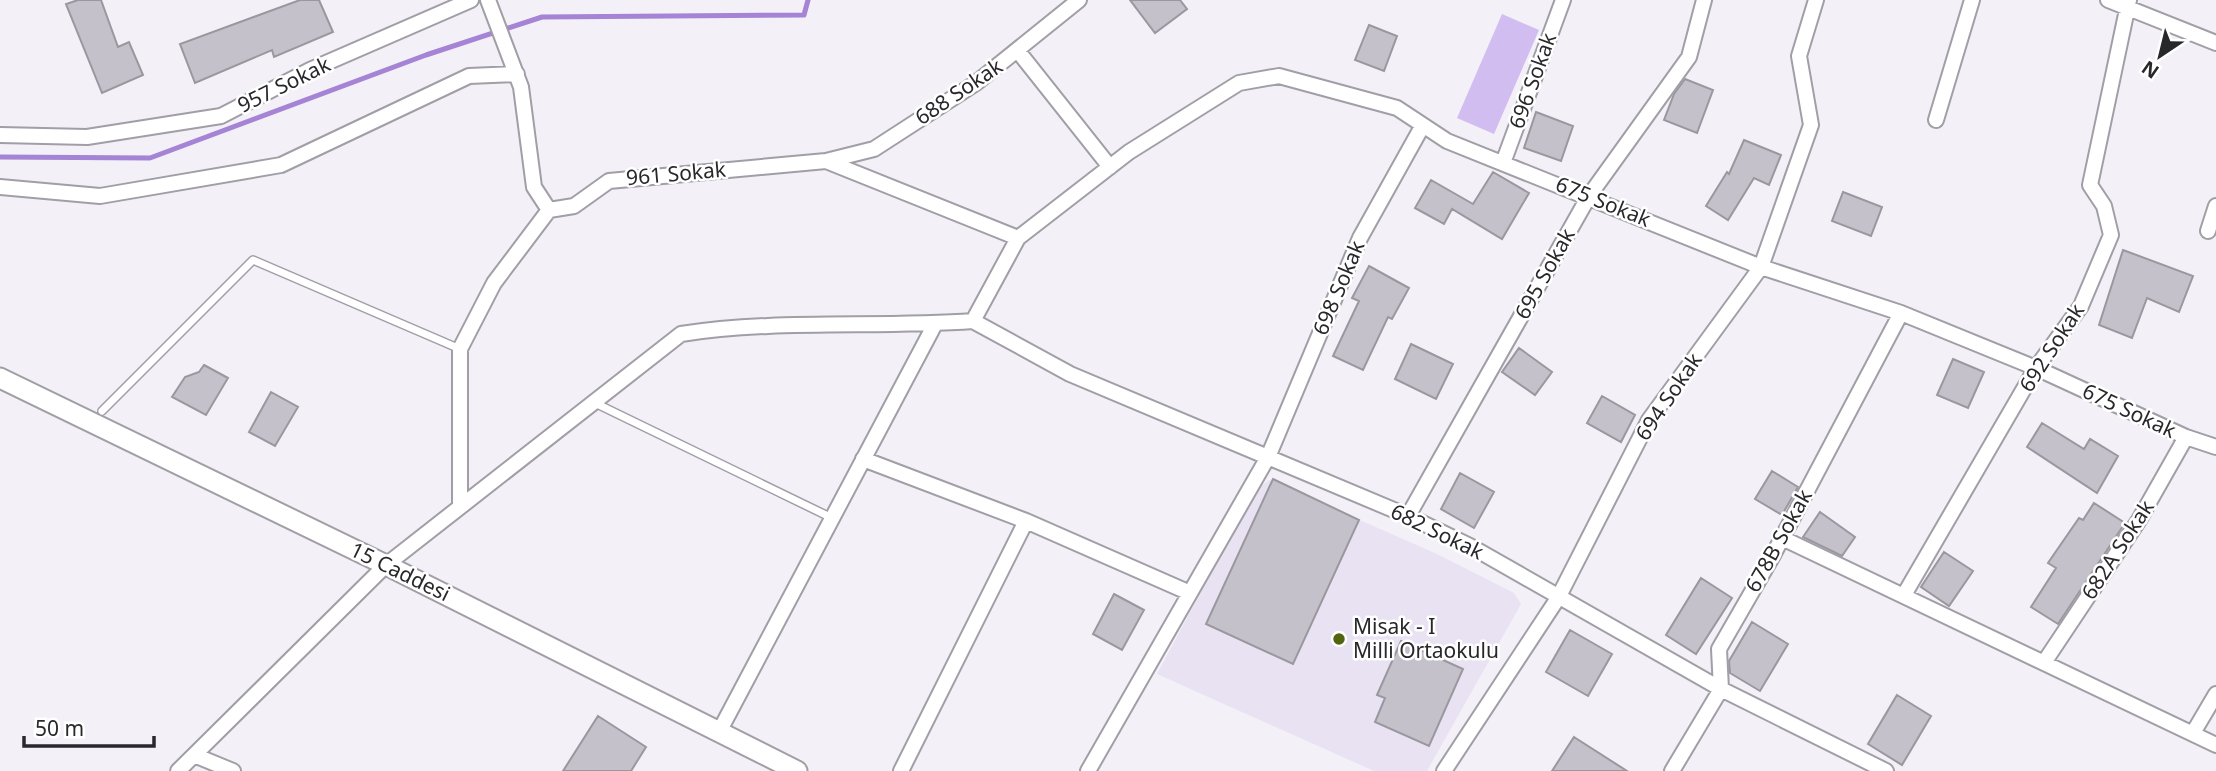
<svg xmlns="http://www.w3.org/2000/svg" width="2216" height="771" viewBox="0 0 2216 771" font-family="'Noto Sans',sans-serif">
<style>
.built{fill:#e8e2f2}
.green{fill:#d2bdf1}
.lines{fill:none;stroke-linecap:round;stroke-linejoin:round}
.stream{stroke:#a583d5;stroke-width:5}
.building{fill:#c4c1ca;stroke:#9a979f;stroke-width:2}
.lane-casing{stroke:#a19ea6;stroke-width:10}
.street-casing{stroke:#a19ea6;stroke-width:18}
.secondary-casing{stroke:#a19ea6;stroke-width:23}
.lane{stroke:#fff;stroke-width:7}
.street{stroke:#fff;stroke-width:14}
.secondary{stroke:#fff;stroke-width:19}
.poi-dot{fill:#516511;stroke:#fff;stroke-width:2.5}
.labels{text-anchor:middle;stroke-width:5;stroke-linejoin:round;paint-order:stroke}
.street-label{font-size:21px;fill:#28272a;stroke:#fff}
.poi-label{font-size:21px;fill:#28272a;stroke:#fff;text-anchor:start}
</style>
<rect width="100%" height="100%" fill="#f3f0f8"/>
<!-- built -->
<path class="built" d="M1269,480l168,74 77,39 7,11 -94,167h-53l-217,-97 98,-183z"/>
<!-- green -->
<path class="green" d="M1502,14l37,16 -45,104 -37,-16z"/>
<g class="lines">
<!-- stream -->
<path class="stream" d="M0,157l150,1 276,-103 116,-38 262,-2 4,-15"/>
</g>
<!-- building -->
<path class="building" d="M78,0h23l17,47 11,-5 14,33 -41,18 -36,-89z
M300,0h19l14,32 -59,25 -2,-7 -77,33 -15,-39z
M1130,0h50l7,9 -32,24z
M1369,25l28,11 -13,35 -29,-11z
M1685,79l28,11 -16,43 -33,-13 10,-26z
M1536,112l37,14 -12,35 -37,-13z
M1744,140l37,15 -12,30 -15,-7 -26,42 -22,-14 21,-34 2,2z
M1493,172l36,21 -27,46 -50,-30 -8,15 -29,-16 16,-28 42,24z
M1843,192l39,15 -11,29 -39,-15z
M2123,250l70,26 -14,36 -32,-14 -15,40 -33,-13z
M1369,266l40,22 -17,31 -4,-2 -25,53 -30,-14 26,-55 -7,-3z
M1411,344l42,20 -17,35 -41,-20z
M1519,348l33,24 -17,23 -33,-23z
M1953,359l31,13 -16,36 -31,-13z
M204,365l24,13 -22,37 -34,-18 13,-20 14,-5z
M271,392l27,15 -23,39 -26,-14z
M1602,396l33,19 -14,27 -34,-19z
M2042,423l42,26 6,-10 28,17 -21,37 -70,-46z
M1772,471l26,16 -16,28 -27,-16z
M1460,473l34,19 -20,36 -33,-19z
M1273,479l86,41 -66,144 -87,-40z
M2094,503l31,20 -67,101 -27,-17 25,-39 -8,-5 31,-45 4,2z
M1820,512l35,25 -13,19 -39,-19z
M1944,552l29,19 -24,35 -28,-19z
M1701,578l31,20 -36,56 -30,-19z
M1114,594l30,16 -22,40 -29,-16z
M1752,622l36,22 -28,47 -30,-18 -1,-12z
M1570,630l42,24 -24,42 -42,-24z
M1401,641l62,28 -34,77 -54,-24 10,-24 -8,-3z
M1897,695l34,21 -29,49 -34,-21z
M598,716l48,31 -15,24h-68z
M1574,737l53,34h-75z"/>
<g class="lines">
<!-- lane casing -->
<g class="lane-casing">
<path id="lane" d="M595,403l237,115
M102,411l151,-151 207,89"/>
</g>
<!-- street casing -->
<g class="street-casing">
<path id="street" d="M488,0l33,87 13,100 15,23 25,-4 35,-25 217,-20 192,77
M2108,0l108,43
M1018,51l92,116
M1936,120l36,-120
M0,135l87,2 134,-21 89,-46 161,-70
M826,161l48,-12 102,-66 103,-83
M1503,163l60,-163
M0,187l100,9 181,-31 188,-89 48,-2
M2208,231l8,-25
M973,321l45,-83 111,-86 110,-69 40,-7 118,32 50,33 314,126 140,46 135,55 150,69 30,10
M973,321l97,53 338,142 62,30 251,143 165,82
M863,459l163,62 164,72
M460,506v-157l34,-66 55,-73
M1408,516l181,-320 100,-139 15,-57
M1782,538l434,207
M1904,595l132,-227 45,-62 30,-71 -7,-29 -14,-21 39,-185
M2045,661l94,-141 47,-83
M719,732l216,-408
M2193,733l23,-39
M194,755l39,16
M178,771l208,-206 295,-231c96,-15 195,-6 292,-13
M901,771l125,-250
M1088,771l180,-314 92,-219 63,-113
M1444,771l114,-173 91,-178 112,-153 50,-142 -12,-69 17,-56
M1672,771l49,-82 -2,-40 53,-92 129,-244"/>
</g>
<!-- secondary casing -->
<g class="secondary-casing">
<path id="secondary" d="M0,378l386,187 411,206"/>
</g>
<!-- lane -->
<use href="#lane" class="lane"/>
<!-- street -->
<use href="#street" class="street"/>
<!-- secondary -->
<use href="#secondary" class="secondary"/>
</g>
<!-- markers -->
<circle class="poi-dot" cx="1339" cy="639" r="7"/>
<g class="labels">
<!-- street labels -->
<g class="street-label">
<text transform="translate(1533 81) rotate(-70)" y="7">696 Sokak</text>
<text transform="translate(284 85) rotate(-26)" y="7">957 Sokak</text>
<text transform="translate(959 92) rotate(-34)" y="7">688 Sokak</text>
<text transform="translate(676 174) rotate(-5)" y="7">961 Sokak</text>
<text transform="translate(1603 202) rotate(22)" y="7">675 Sokak</text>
<text transform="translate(1545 274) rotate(-61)" y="7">695 Sokak</text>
<text transform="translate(1339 288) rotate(-67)" y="7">698 Sokak</text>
<text transform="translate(2052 348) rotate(-57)" y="7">692 Sokak</text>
<text transform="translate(1669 397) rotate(-56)" y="7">694 Sokak</text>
<text transform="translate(2129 411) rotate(25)" y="7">675 Sokak</text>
<text transform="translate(1437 532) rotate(26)" y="7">682 Sokak</text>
<text transform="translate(1779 541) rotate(-61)" y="7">678B Sokak</text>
<text transform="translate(2118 550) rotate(-57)" y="7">682A Sokak</text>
<text transform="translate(400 572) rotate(26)" y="7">15 Caddesi</text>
</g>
<!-- poi labels -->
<g class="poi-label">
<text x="1353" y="634">Misak - I<tspan x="1353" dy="24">Milli Ortaokulu</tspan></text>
</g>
</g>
<!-- north arrow -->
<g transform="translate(2160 56) rotate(215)" stroke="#ffffff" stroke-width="5" paint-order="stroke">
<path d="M0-5L12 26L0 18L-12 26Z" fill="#28272a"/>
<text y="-10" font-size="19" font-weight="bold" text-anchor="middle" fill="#28272a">N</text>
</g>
<!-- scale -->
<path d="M24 736v10h130v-10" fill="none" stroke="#28272a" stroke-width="3.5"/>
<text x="35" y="736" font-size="21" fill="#28272a" stroke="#ffffff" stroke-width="5" paint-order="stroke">50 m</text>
</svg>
